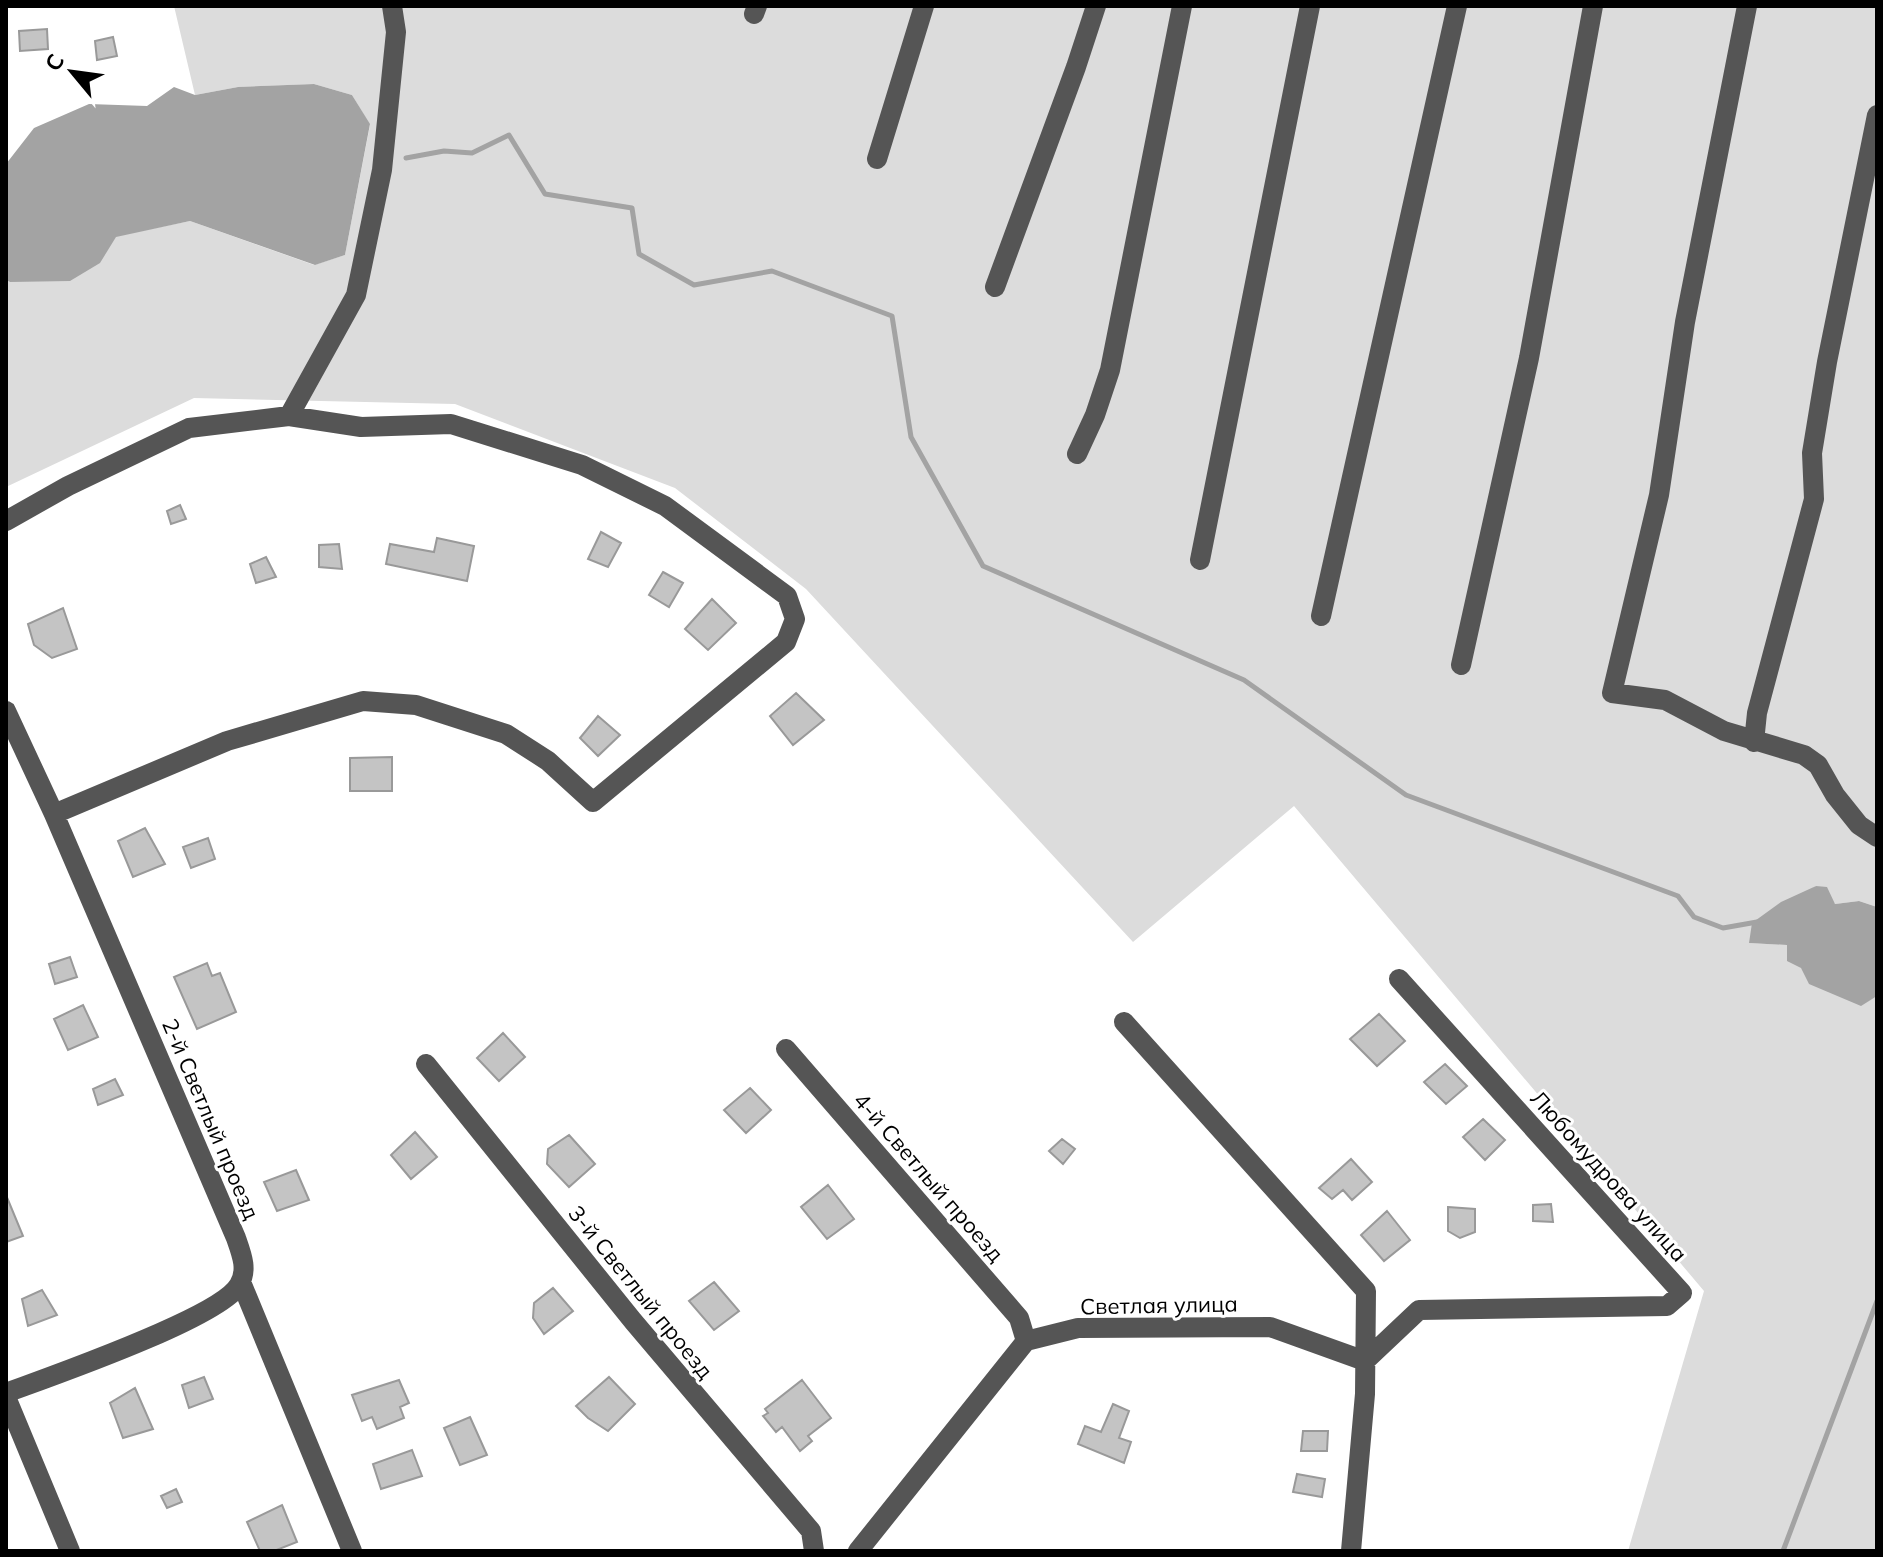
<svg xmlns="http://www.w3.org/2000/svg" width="1883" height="1557" viewBox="0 0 1883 1557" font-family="Mulish,sans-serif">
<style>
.green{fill:#dcdcdc}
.water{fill:#a3a3a3}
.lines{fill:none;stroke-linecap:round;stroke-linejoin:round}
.stream{stroke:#a3a3a3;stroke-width:5}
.building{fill:#c4c4c4;stroke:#999;stroke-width:2}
.minor{stroke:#555;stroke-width:20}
.labels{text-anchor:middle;stroke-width:6;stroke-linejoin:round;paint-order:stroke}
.street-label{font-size:22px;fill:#000;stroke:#fff}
</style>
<rect width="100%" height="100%" fill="#fff"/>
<!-- green -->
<path class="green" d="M174,6h1703v901l-18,-6 -24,3 -19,-18 -12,7 -55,50 38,2 14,23 60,37 16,-9v555h-249l76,-260 -410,-485 -161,136 -327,-353 -131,-101 -220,-84 -261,-6 -188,89v-207l4,2 89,-19 17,-27 74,-15 124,44 31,-10 25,-130 -18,-30 -38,-11 -76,3 -43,8z"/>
<!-- water -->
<path class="water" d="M314,84l38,11 18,29 -25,131 -30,10 -125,-44 -74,16 -16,26 -30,18 -60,1 -4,-2v-116l28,-36 55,-24 58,2 27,-19 21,8 43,-8z
M1816,886l11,1 8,17 24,-3 18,6v89l-16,10 -52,-22 -8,-16 -14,-7v-16l-38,-2 3,-20 29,-21z"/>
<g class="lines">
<!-- stream -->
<path class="stream" d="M406,158l38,-7 28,2 37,-18 36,59 87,14 7,46 55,31 78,-14 120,45 19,121 72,129 261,114 162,115 272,101 16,21 29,11 34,-6
M1783,1551l94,-250"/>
</g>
<!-- building -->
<path class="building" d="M47,29l1,20 -28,2 -1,-20z
M113,37l4,19 -20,4 -2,-19z
M180,505l6,14 -15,5 -4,-13z
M601,532l20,11 -13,24 -20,-8z
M437,538l37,8 -7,35 -81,-17 4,-20 44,8z
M339,544l3,25 -23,-2v-22z
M266,557l10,20 -20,6 -6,-19z
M663,572l20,11 -14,24 -20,-12z
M712,599l24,24 -28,27 -23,-21z
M63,608l14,41 -25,9 -18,-13 -6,-21z
M796,693l28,27 -31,25 -23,-29z
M598,716l22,19 -22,21 -18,-18z
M392,757v34h-42v-33z
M145,828l20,36 -32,13 -15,-36z
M208,838l7,21 -24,9 -8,-21z
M70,957l7,20 -22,7 -6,-20z
M207,963l5,13 8,-3 16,39 -39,17 -23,-52z
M83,1005l15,32 -30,13 -14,-31z
M1379,1014l26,27 -28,25 -27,-27z
M503,1033l22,24 -26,24 -22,-23z
M1445,1064l22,22 -21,18 -22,-22z
M115,1079l8,16 -25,10 -5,-16z
M750,1088l21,22 -25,23 -22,-23z
M1483,1119l22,21 -20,20 -22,-23z
M415,1132l22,25 -26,22 -20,-24z
M569,1135l26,29 -26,23 -22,-23 1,-15z
M1062,1139l13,10 -12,15 -14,-13z
M1351,1159l21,23 -20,18 -9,-10 -11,9 -13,-11z
M296,1170l13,30 -32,11 -13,-29z
M828,1185l26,34 -27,20 -26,-32z
M6,1195l17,41 -17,6z
M1551,1204l2,18 -20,-1v-16z
M1448,1207l27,2v23l-15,6 -12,-7z
M1387,1211l23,29 -26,21 -23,-26z
M714,1282l25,29 -25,19 -25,-29z
M553,1288l20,23 -29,23 -11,-16 1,-15z
M42,1290l15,25 -29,11 -6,-27z
M204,1377l9,22 -24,9 -7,-23z
M609,1377l26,27 -27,27 -20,-13 -12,-12z
M399,1380l10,23 -9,4 4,11 -27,11 -5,-12 -10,4 -10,-26z
M802,1380l29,38 -23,18 4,5 -12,10 -18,-24 -6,5 -13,-16 5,-3 -3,-4z
M135,1388l18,41 -30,9 -13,-35z
M1113,1404l16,7 -10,27 12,4 -7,21 -46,-19 7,-18 16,6z
M470,1417l17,38 -27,10 -16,-37z
M1303,1431h25l-1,20h-26z
M412,1450l10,26 -41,13 -8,-25z
M1297,1474l28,5 -3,18 -29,-5z
M176,1489l6,13 -15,6 -6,-12z
M282,1505l15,37 -23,9h-14l-13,-29z"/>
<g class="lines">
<!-- minor -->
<path class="minor" d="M1747,6l-62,316 -26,173 -47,198 53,7 59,31 80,24 14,10 17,30 24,30 18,12
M754,14l3,-8
M877,159l47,-153
M995,287l81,-220 20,-61
M1077,454l18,-39 15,-45 72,-364
M6,521l62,-35 121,-58 100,-12 67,-121 26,-125 14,-138 -4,-26
M1200,560l110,-554
M1321,616l136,-610
M1461,665l68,-307 64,-352
M6,711l48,103 182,424c6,17 12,32 3,47 -19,33 -190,92 -233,108
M1754,742l3,-29 57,-214 -2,-46 15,-91 50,-247
M54,814l173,-73 136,-40 53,4 90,29 42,27 45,41 193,-160 9,-23 -8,-23 -122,-90 -83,-41 -131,-41 -90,3 -72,-11
M1124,1022l242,269 -1,103 -14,157
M786,1049l233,269 7,23
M426,1064l207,257 178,210 3,20
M241,1282l111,269
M6,1397l64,154
M858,1551l168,-210 52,-13 192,-1 95,34 54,-51 248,-4 15,-13 -283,-314"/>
</g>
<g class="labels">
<!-- street labels -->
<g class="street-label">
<text transform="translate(211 1119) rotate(67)" y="8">2-й Светлый проезд</text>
<text transform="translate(1609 1176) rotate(48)" y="8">Любомудрова улица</text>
<text transform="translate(929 1177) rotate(49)" y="8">4-й Светлый проезд</text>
<text transform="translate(641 1292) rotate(51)" y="8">3-й Светлый проезд</text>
<text transform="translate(1159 1305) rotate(-1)" y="8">Светлая улица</text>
</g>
</g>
<!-- border -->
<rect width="1883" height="1557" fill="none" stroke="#000000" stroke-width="16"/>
<!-- north arrow -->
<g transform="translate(72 72) rotate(299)" stroke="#ffffff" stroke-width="6" paint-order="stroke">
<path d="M0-6L14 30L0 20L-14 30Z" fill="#000000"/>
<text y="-12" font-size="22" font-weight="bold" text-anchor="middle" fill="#000000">С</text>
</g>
</svg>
